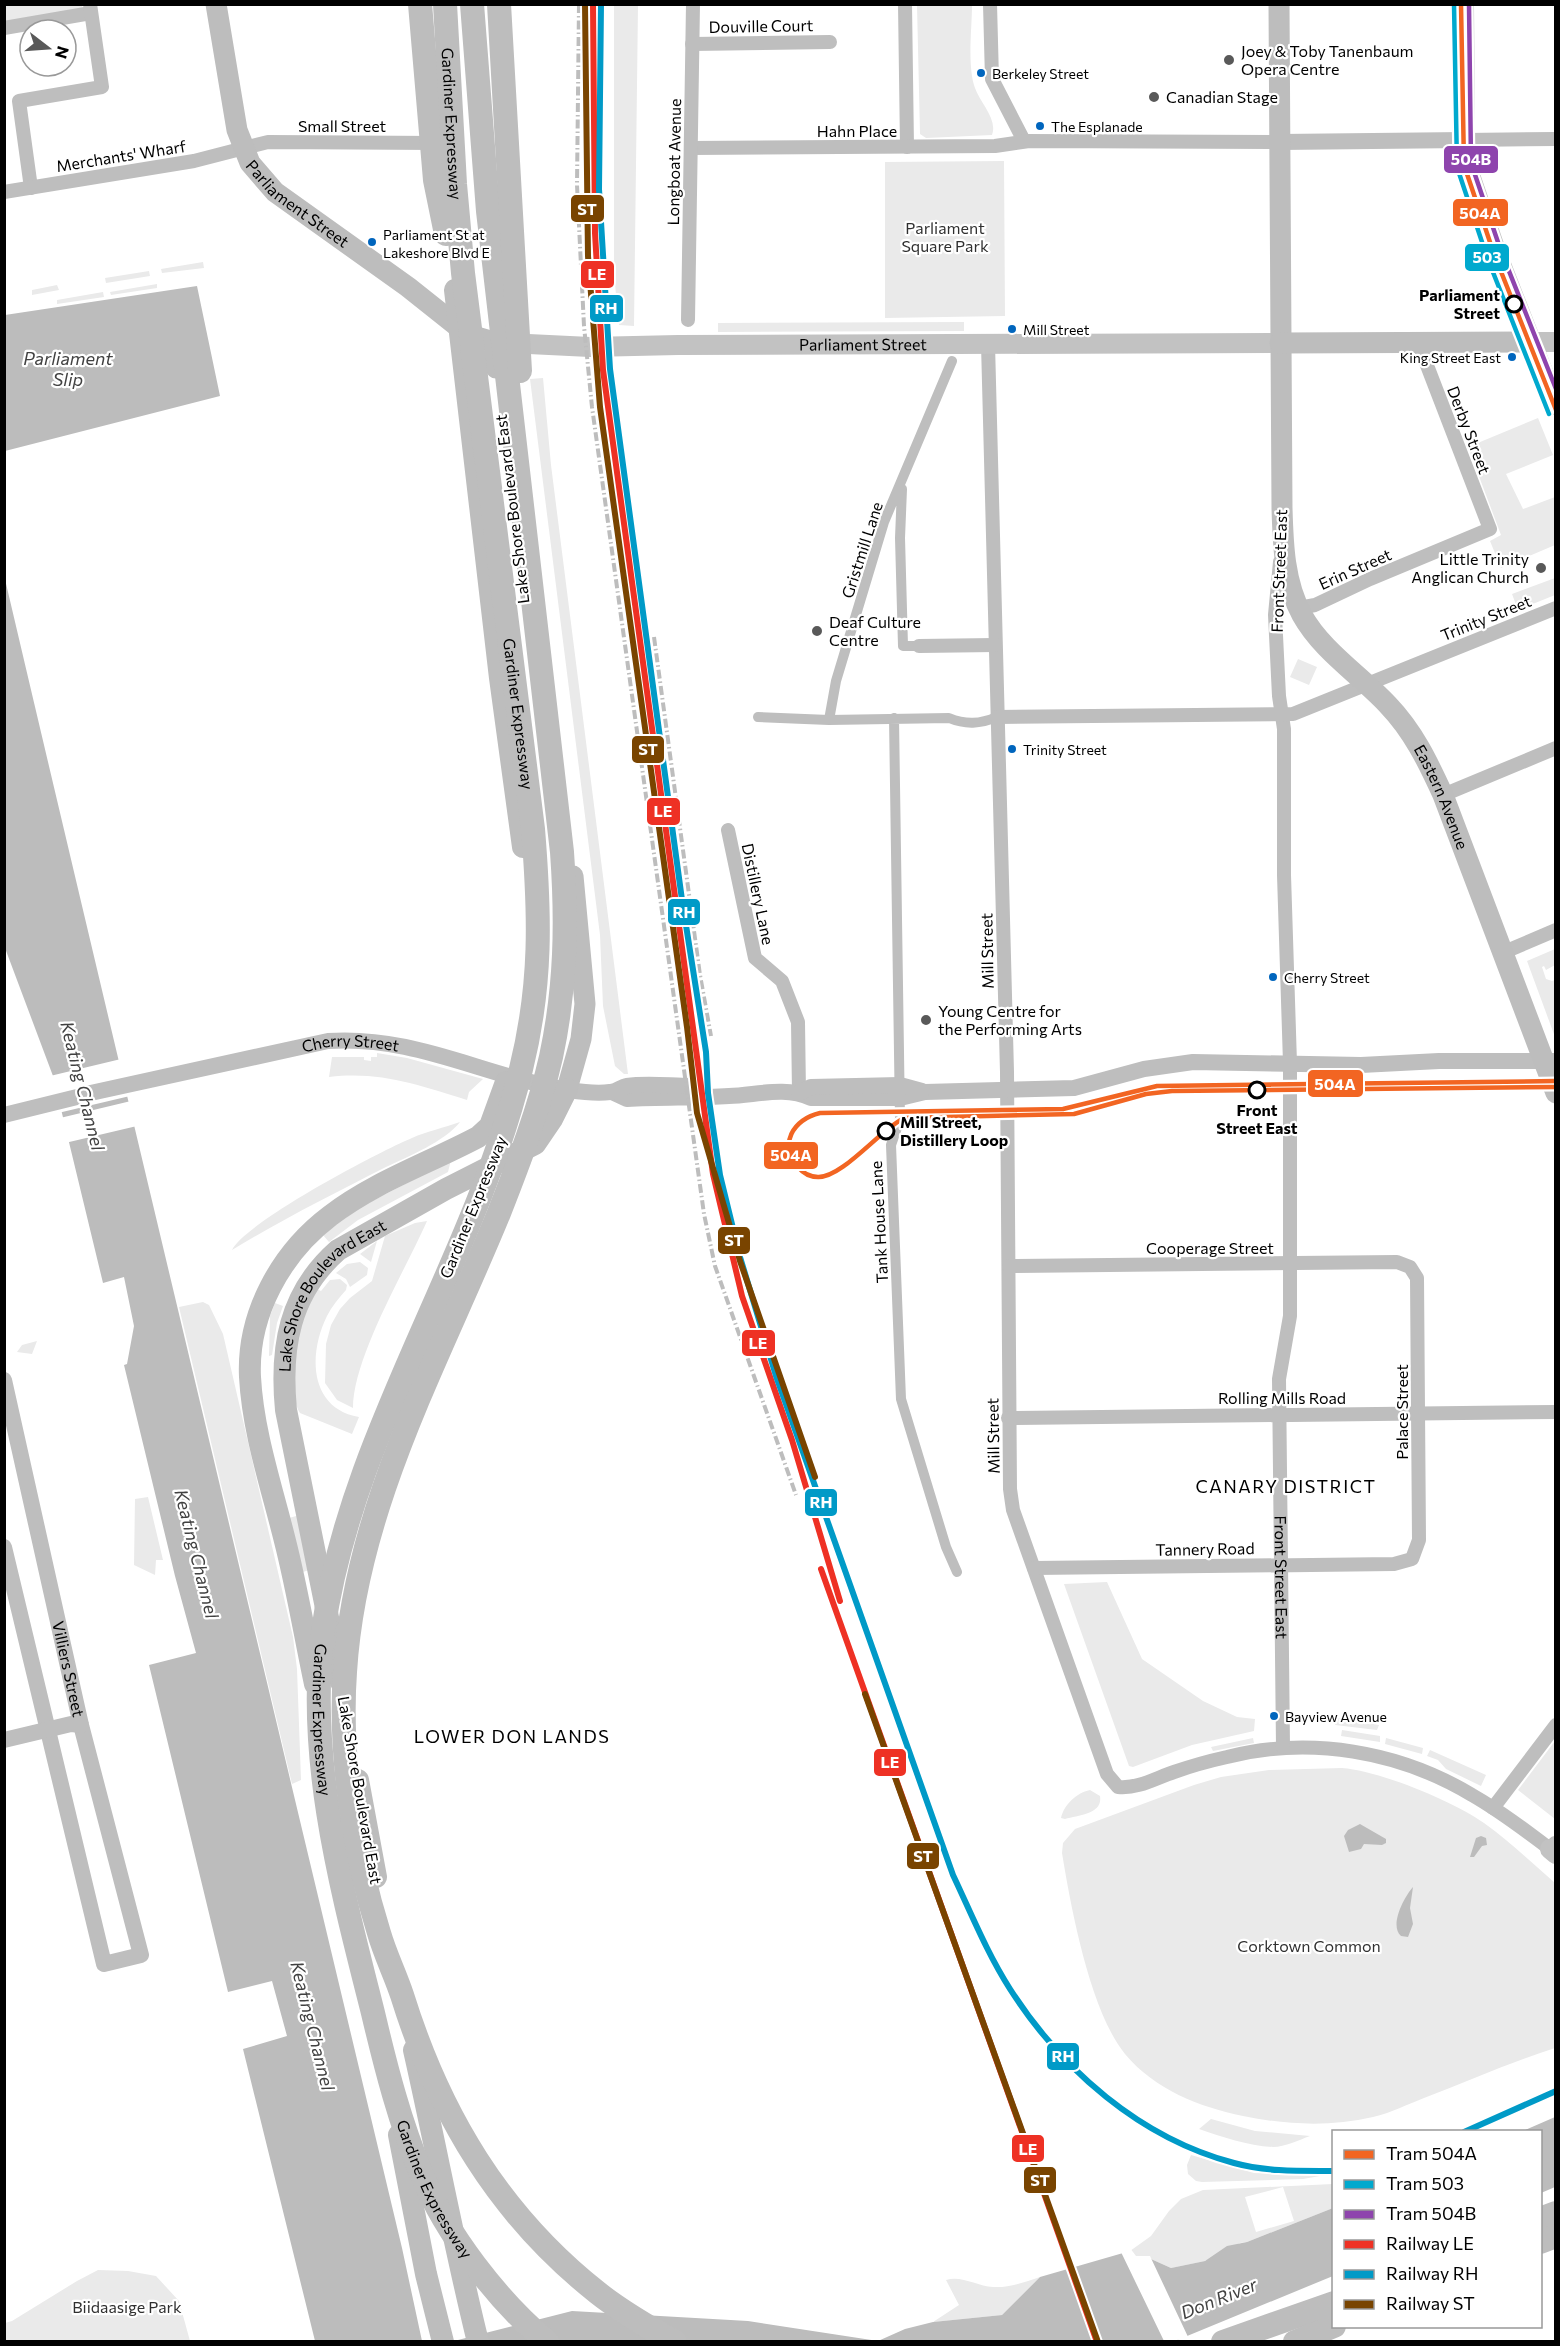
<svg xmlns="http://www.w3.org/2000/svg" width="1560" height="2346" viewBox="0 0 1560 2346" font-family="Commissioner,sans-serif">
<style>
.green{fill:#eaeaea;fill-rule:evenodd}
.water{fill:#bcbcbc}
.pier{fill:#fff}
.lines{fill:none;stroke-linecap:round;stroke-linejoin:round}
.pedestrian{stroke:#bebebe;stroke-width:10}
.minor{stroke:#bebebe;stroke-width:14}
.tertiary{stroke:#bebebe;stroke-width:16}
.secondary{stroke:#c2c2c2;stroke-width:20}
.primary{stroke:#bdbdbd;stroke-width:21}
.trunk{stroke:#bdbdbd;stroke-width:22}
.motorway{stroke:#bdbdbd;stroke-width:24}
.rail{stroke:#bdbdbd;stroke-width:4;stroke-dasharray:9 3 1.5 3;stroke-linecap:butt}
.rail-1-casing{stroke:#fff;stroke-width:10}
.rail-2-casing{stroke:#fff;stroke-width:10}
.rail-3-casing{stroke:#fff;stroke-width:10}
.rail-1{stroke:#ee3124;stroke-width:6}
.rail-2{stroke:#009ac7;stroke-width:6}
.rail-3{stroke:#794400;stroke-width:6}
.tram-1-casing{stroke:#fff;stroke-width:9}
.tram-2-casing{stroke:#fff;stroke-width:9}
.tram-3-casing{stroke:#fff;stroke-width:9}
.tram-1{stroke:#f26522;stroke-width:4.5}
.tram-2{stroke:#00a9ce;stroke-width:4.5}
.tram-3{stroke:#8e44ad;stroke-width:4.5}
.poi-dot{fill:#595959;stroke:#fff;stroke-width:2}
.bus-dot{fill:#0065bd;stroke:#fff;stroke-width:2}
.stop-dot{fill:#fff;stroke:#000;stroke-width:3}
.labels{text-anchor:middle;stroke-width:4.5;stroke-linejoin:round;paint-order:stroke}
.bus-label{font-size:14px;fill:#000;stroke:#fff;text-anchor:start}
.street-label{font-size:16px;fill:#000;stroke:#fff}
.poi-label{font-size:16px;fill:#000;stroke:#fff;text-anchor:start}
.park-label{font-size:16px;fill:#303030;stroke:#fff}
.stop-label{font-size:16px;font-weight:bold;fill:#000;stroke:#fff;text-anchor:end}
.water-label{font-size:18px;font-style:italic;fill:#414141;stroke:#fff}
.neighbourhood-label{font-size:18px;letter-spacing:1.5px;fill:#000;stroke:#fff}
.line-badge{stroke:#fff;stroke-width:2}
.badge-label{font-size:16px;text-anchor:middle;font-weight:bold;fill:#fff}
</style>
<rect width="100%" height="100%" fill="#fff"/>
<!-- green -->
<path class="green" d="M5,5h77l1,5 -78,14z
M614,5h24l-4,321 -15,-1 -5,-51z
M917,5h55c0,24 -5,61 3,83 5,15 23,31 17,47l-66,3 -6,-4z
M1004,161l1,155 -120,2v-156z
M203,262l1,6 -42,5 -1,-4z
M149,271l1,5 -44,7 -1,-5z
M157,284v4l-46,7 -1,-3z
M57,285l2,5 -27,5v-5z
M103,292l1,5 -47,7v-4z
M964,322v9l-246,1v-9z
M543,378l8,87 77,609h-4l-9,-8 -12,-60 -3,-71 -70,-556z
M1538,418l15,37 -47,19 17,35 32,-12v48l-54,23 -11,-27 11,-6 -33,-88z
M1555,578v17l-37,15 -6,-16z
M1298,659l19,8 -8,18 -19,-8z
M1555,949v16l-9,5 -2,-4 -2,1 4,12 6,2 3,-1v57l-28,-76z
M377,1053l30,5 76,21 -14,13 -2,8c-49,-15 -86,-29 -138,-23l3,-20h32v3l7,1v-4h6z
M460,1122c-16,20 -51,34 -74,45 -53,27 -103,52 -154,83 14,-28 146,-98 180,-112 15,-7 32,-10 48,-16z
M451,1160l-3,12 -90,48 -29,22 -6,-7 36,-27z
M427,1221c-21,48 -74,136 -74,187l-16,-8 -12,-17 1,-39 5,-19 9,-16 10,-11 22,-17 13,-45 30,-13z
M377,1241l-6,21 -11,-8z
M360,1262l8,6 -1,7 -17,12 -4,-8 -10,-6 11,-9z
M340,1279l7,6 -1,5c-7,8 -14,16 -19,26 -19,38 -18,92 32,101l-7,17 -52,-21c-11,-16 -6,-61 -2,-80 2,-15 13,-30 19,-44l4,2 9,-11z
M203,1302l6,3 14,29 70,303 4,32 4,111 -9,4 -113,-477z
M275,1303l8,3 -6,17 -5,32 -3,1 1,-40z
M37,1341l-5,13 -15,-2 5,-7z
M148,1497l15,63h-7l-1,15 -21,-10 1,-66z
M300,1515l12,54 -9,3 -14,-54z
M1107,1582l35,77 61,42 34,16 18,2 -1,12 -62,14 -59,22 -4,-1 -65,-182z
M1335,1717l5,1 39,7 -2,5 -42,-5z
M1342,1730l38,6v6l-39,-6z
M1253,1738l1,5 -41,8 -2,-4z
M1386,1738l37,10 -1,6 -37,-10z
M1555,1741v78l-37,-29z
M1430,1750l56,25 -5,11 -35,-17 -8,-9 -11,-4z
M1342,1768c38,3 111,33 142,55 25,18 48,40 71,60v165c-44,14 -87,33 -131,50 -16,6 -33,15 -51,19 -43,10 -86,8 -130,-1 -43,-9 -88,-26 -118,-62 -35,-43 -54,-146 -63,-201l1,-10 12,-14 119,-44 27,-8 48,-7z
M1090,1790l10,6c3,18 -21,19 -35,23l-4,-1c3,-13 15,-25 29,-28z
M1211,2119l44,12 55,5c-11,4 -25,11 -37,11 -24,-1 -51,-10 -74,-18z
M1191,2155l63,18 66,3 -17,3 -101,3 -6,-1 -8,-7 -1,-9z
M1333,2184v24l-86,34 -7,1 -35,18 -34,7 -20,-9h-16l-5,-8 21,-15 18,-25 12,-12 22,-9zM1283,2187l11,34 -38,11 -11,-35z
M98,2270l30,1 28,5 23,25 11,40h-185v-18l7,-2 65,-40z
M1040,2277l-38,38 -69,7 26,-17 -13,-25c15,-5 31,6 47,7 16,1 32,-5 47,-10z"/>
<!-- water -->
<path class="water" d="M197,286l23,110 -215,55v-136z
M4,575c131,558 265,1115 398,1673l20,93h-107l-72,-292 44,-13 -15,-55 -44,11 -79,-327 47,-12 -21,-77 -51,-211 3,-1 7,-38 -10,-49 -21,6 -50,-207 -48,-128z
M1360,1824l26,15v4l-4,2 -18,-1 -3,5 -12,3 -5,-16 4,-6z
M1481,1836l5,2 1,7 -5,1 -8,11h-4l6,-19z
M1413,1887l-3,21 3,16 -5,13 -7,-1c-12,-10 3,-39 12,-49z
M1555,2117v70l-14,6 -1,-61 -17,-1z
M1333,2208v68l-158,65 -725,1 122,-31 176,10 130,20 27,-12 28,-7 69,-7 38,-38 90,-26 5,8h16l20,9 34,-7 22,-15 20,-4z"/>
<!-- pier -->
<path class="pier" d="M121,1059l9,37 -72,17 -8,-37z
M131,1101l6,25 -72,17 -5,-25z
M1130,2248l6,8h14l39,83 -25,2 -44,-91z"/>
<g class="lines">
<!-- pedestrian -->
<path class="pedestrian" d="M902,489l-2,49 3,108h16
M758,717l71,3 120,-2c17,7 31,6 48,-1
M894,718l6,401 -9,26 10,254 45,148 11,25
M829,720l7,-39 48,-159 68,-161"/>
<!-- minor -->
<g class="minor">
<path d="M905,4l2,143"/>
<path d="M990,4l2,75 32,62"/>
<path d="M4,28l87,-15"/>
<path d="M692,44l138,-2"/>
<path d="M1465,140l91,-1"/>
<path d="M691,148l304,-2 34,-5 251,1"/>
<path d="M31,188l-12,-87 83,-14 -12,-83"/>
<path d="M4,192l190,-31 74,-19 169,1"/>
<path d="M688,320l5,-316"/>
<path d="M988,344l19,728 3,417 3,21 94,264 11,13c20,2 38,-9 56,-15 17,-6 35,-11 53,-15 83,-21 172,-6 245,38 28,16 53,35 78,54l5,-6"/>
<path id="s1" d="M1280,562l-5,53 4,81 5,33v146l6,188v253l-11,63 4,368"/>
<path d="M1299,608l16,-3 55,-26 120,-50 -72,-187"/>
<path d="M919,646l76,-1"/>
<path d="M997,717l296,-3 263,-106"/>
<path d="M1443,795l113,-47"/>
<path d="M728,830l27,128 27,23 16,41 1,71"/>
<path d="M1502,953l54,-23"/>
<path d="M1009,1266l388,-4 13,5 7,11 2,262 -7,19 -18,5 -360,4"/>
<path d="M1008,1418l548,-6"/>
<path d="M1493,1808l63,-83"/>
</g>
<!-- tertiary -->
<g class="tertiary">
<path d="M1280,142l185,-2"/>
<path d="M612,1092l15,7c34,-2 68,-1 102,-3 28,-1 56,-10 82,2h89l25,-6 149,-4 70,-19 49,-7 168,3 78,-4h117"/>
<path d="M799,1093l12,-6 89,-2 22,6"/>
<path id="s2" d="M86,1094l242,-53c88,-6 157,36 241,49 13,2 27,4 41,2 6,0 11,-5 17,-6 20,-3 44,0 64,0"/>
<path d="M4,1115l73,-18"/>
<path id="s3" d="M4,1380l77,345 60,230 -37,9 -100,-417"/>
<path d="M4,1740l67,-16 10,1"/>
</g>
<!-- secondary -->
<g class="secondary">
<path d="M1464,4l1,136 5,35 27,79 59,151"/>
<path d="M1531,342h25"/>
<path id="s4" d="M506,343l84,4 88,-2 602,-2"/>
<path d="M1550,1849l6,5"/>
</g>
<!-- primary -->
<g class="primary">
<path id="s5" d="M216,4l21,126 13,33 25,29 133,95 49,39 20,11 17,5 2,26"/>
<path id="s6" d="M1279,4l3,504c1,36 2,74 20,107 20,36 58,60 86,90 25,26 40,57 55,90l113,298"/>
<path d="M1280,343l251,-1"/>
<path d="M567,1089l14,-50 4,-35 -12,-128"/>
</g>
<!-- trunk -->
<g class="trunk">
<path d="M455,290l45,388 23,169"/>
<path id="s7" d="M341,1682l-55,-272c-6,-62 3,-117 52,-160l108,-61 89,-45 17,-25 15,-30"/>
<path d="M315,1684c-10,-47 -18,-96 -30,-143 -13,-53 -32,-108 -35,-164 -3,-63 31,-124 80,-161 44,-34 99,-53 148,-79l12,-11 16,-44"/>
<path d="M358,1780l18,97"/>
<path d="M414,2050c22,97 40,195 64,292"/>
<path d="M399,2135l27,139 17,68"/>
</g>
<!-- motorway -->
<g class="motorway">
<path d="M420,4l15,176 11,54"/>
<path id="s8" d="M445,4l10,180 8,89 70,556c7,86 9,155 -12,240 -47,194 -170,363 -198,562 -17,128 19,259 50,382 13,55 27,110 49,162 24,59 76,126 125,167"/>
<path d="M472,4l16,207 74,641c5,70 4,135 -11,205 -12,53 -32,105 -52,156 -61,149 -144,295 -154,459 -6,83 9,182 34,261 6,21 16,41 23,62 37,119 97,220 196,298 24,19 50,34 77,49"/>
<path d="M499,4l21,367"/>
<path d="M1540,2219l16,-6"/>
<path d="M1540,2242l16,-6"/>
<path d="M1223,2342l111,-39"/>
<path d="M1295,2342l39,-16"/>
</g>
<!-- rail -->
<path class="rail" d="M579,4l-2,181 7,141 8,81 112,807 11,52 81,229
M654,637l46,338 11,61"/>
<!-- rail-1 casing -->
<g class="rail-1-casing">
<path id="rail-1" d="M593,4l2,229 8,137 110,804 29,122 50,144 48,161
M821,1569l276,773"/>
</g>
<!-- rail-2 casing -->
<g class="rail-2-casing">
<path id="rail-2" d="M601,4l-2,185 11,180 72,531 24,152 2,41 12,82 20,82 36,119 177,499c18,38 34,78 57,114 52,81 130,149 224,174 33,9 66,8 100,8
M1464,2132l92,-41"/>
</g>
<!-- rail-3 casing -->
<g class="rail-3-casing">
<path id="rail-3" d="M585,4l3,252 12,151 87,620 10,86 43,148 75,216
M865,1694l233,648"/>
</g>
<!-- rail-1 -->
<use href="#rail-1" class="rail-1"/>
<!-- rail-2 -->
<use href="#rail-2" class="rail-2"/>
<!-- rail-3 -->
<use href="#rail-3" class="rail-3"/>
<!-- tram-1 casing -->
<g class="tram-1-casing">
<path id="tram-1" d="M1461,4l3,161 30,89 62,156
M1556,1081l-399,5 -94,23 -243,4c-27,6 -42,32 -22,54 5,6 11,10 20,10 24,1 62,-47 86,-59l170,-4 72,-20 26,-3 384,-4"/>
</g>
<!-- tram-2 casing -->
<g class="tram-2-casing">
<path id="tram-2" d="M1454,4l3,163 30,90 62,157"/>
</g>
<!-- tram-3 casing -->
<g class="tram-3-casing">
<path id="tram-3" d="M1469,4l2,159 30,88 55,138"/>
</g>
<!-- tram-1 -->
<use href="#tram-1" class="tram-1"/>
<!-- tram-2 -->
<use href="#tram-2" class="tram-2"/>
<!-- tram-3 -->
<use href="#tram-3" class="tram-3"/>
</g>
<!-- markers -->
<g class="poi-dot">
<circle cx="1229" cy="60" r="6"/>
<circle cx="1154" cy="97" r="6"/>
<circle cx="1541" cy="568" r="6"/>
<circle cx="817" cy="631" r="6"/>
<circle cx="926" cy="1020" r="6"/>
</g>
<g class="bus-dot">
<circle cx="981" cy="73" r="5"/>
<circle cx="1040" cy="126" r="5"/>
<circle cx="372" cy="242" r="5"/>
<circle cx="1012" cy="329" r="5"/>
<circle cx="1512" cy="357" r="5"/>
<circle cx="1012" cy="749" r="5"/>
<circle cx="1273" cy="977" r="5"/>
<circle cx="1274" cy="1716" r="5"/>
</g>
<g class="stop-dot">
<circle cx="1514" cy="304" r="8"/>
<circle cx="1257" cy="1090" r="8"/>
<circle cx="886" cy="1131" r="8"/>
</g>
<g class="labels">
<!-- bus labels -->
<g class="bus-label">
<text x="992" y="79">Berkeley Street</text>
<text x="1051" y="132">The Esplanade</text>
<text x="383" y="240">Parliament St at<tspan x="383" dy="18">Lakeshore Blvd E</tspan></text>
<text x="1023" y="335">Mill Street</text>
<text x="1501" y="363" text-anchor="end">King Street East</text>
<text x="1023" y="755">Trinity Street</text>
<text x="1284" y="983">Cherry Street</text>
<text x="1285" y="1722">Bayview Avenue</text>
</g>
<!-- street labels -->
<g class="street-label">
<text transform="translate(761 26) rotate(-1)" y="6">Douville Court</text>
<text dy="6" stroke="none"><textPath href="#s8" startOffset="120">Gardiner Expressway</textPath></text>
<text x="342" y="132">Small Street</text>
<text x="857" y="137">Hahn Place</text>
<text transform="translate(121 156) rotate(-9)" y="6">Merchants' Wharf</text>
<text transform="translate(674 162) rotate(-89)" y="6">Longboat Avenue</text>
<text dy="6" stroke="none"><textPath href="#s5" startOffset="226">Parliament Street</textPath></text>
<text dy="6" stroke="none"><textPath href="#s4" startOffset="357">Parliament Street</textPath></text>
<text transform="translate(1469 430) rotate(69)" y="6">Derby Street</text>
<text transform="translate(512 509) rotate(-97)" y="6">Lake Shore Boulevard East</text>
<text transform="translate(862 550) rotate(-72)" y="6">Gristmill Lane</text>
<text transform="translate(1355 569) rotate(-24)" y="6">Erin Street</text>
<text transform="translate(1279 571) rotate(-88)" y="6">Front Street East</text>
<text transform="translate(1486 618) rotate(-22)" y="6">Trinity Street</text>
<text dy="6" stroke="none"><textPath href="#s8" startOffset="714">Gardiner Expressway</textPath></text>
<text dy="6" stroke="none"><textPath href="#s6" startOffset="846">Eastern Avenue</textPath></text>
<text transform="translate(758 894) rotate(78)" y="6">Distillery Lane</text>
<text transform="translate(987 951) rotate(-91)" y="6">Mill Street</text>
<text dy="6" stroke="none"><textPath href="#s2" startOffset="270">Cherry Street</textPath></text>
<text transform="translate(473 1207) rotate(-68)" y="6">Gardiner Expressway</text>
<text transform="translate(879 1222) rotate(-93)" y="6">Tank House Lane</text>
<text x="1210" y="1254">Cooperage Street</text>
<text dy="6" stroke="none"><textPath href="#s7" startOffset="411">Lake Shore Boulevard East</textPath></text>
<text x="1282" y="1404">Rolling Mills Road</text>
<text transform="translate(1402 1412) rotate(-90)" y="6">Palace Street</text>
<text transform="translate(993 1436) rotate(-91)" y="6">Mill Street</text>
<text transform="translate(1205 1549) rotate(-1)" y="6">Tannery Road</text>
<text dy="6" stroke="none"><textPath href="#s1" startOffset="1017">Front Street East</textPath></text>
<text dy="6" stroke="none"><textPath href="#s3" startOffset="296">Villiers Street</textPath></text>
<text dy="6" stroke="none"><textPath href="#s8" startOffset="1758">Gardiner Expressway</textPath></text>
<text transform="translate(360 1790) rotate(80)" y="6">Lake Shore Boulevard East</text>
<text dy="6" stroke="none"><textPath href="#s8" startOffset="2244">Gardiner Expressway</textPath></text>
</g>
<!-- poi labels -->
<g class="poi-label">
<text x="1241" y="57">Joey &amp; Toby Tanenbaum<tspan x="1241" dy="18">Opera Centre</tspan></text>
<text x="1166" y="103">Canadian Stage</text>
<text x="1529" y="565" text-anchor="end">Little Trinity<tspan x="1529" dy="18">Anglican Church</tspan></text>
<text x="829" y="628">Deaf Culture<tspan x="829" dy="18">Centre</tspan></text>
<text x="938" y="1017">Young Centre for<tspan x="938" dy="18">the Performing Arts</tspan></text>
</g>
<!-- park labels -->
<g class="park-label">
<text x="945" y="234">Parliament<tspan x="945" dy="18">Square Park</tspan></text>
<text x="1309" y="1952">Corktown Common</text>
<text x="127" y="2313">Biidaasige Park</text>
</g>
<!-- stop labels -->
<g class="stop-label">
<text x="1500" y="301">Parliament<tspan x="1500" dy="18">Street</tspan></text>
<text x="1257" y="1116" text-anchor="middle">Front<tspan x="1257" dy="18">Street East</tspan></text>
<text x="900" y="1128" text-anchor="start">Mill Street,<tspan x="900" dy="18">Distillery Loop</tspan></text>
</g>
<!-- water labels -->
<g class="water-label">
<text x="68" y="365">Parliament<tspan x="68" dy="21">Slip</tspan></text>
<text transform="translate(82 1086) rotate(76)" y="6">Keating Channel</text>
<text transform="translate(196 1554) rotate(76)" y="6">Keating Channel</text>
<text transform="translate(312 2026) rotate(76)" y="6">Keating Channel</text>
<text transform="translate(1219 2299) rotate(-22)" y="6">Don River</text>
</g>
<!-- neighbourhood labels -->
<g class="neighbourhood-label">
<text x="1286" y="1493">CANARY DISTRICT</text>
<text x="512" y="1743">LOWER DON LANDS</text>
</g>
</g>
<g class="line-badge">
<rect x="1443" y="145" width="56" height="29" rx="6" fill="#8e44ad"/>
<rect x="570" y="194" width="35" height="29" rx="6" fill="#794400"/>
<rect x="1452" y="198" width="57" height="29" rx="6" fill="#f26522"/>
<rect x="1464" y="243" width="46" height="29" rx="6" fill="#00a9ce"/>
<rect x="580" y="260" width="35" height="29" rx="6" fill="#ee3124"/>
<rect x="589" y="294" width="35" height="29" rx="6" fill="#009ac7"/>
<rect x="631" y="735" width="34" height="29" rx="6" fill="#794400"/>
<rect x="646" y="797" width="35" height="29" rx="6" fill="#ee3124"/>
<rect x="667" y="898" width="34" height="28" rx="6" fill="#009ac7"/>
<rect x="1307" y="1069" width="57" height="29" rx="6" fill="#f26522"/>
<rect x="763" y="1141" width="56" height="29" rx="6" fill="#f26522"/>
<rect x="717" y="1226" width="34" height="29" rx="6" fill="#794400"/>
<rect x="741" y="1329" width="35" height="28" rx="6" fill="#ee3124"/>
<rect x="804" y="1488" width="34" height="29" rx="6" fill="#009ac7"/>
<rect x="873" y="1748" width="34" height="29" rx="6" fill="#ee3124"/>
<rect x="906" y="1842" width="34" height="28" rx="6" fill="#794400"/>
<rect x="1046" y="2042" width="34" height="29" rx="6" fill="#009ac7"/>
<rect x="1011" y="2134" width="34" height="29" rx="6" fill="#ee3124"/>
<rect x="1023" y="2166" width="34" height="28" rx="6" fill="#794400"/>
</g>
<g class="badge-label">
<text x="1471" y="165">504B</text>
<text x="587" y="215">ST</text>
<text x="1480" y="219">504A</text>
<text x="1487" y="263">503</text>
<text x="597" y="280">LE</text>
<text x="606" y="314">RH</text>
<text x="648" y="755">ST</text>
<text x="663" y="817">LE</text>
<text x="684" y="918">RH</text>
<text x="1335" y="1090">504A</text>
<text x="791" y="1161">504A</text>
<text x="734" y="1246">ST</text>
<text x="758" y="1349">LE</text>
<text x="821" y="1508">RH</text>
<text x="890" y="1768">LE</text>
<text x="923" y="1862">ST</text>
<text x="1063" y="2062">RH</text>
<text x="1028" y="2155">LE</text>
<text x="1040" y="2186">ST</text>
</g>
<!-- border -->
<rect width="1560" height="2346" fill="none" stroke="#000000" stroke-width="12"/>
<!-- legend -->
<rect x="1332" y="2130" width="210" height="198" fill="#ffffff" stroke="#999999" stroke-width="1.5"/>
<rect x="1344" y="2150" width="30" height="9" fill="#f26522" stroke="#999999" stroke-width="1.5"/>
<text x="1386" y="2160" font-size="18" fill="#000000">Tram 504A</text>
<rect x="1344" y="2180" width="30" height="9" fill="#00a9ce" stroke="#999999" stroke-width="1.5"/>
<text x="1386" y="2190" font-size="18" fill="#000000">Tram 503</text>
<rect x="1344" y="2210" width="30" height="9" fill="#8e44ad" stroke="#999999" stroke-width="1.5"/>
<text x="1386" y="2220" font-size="18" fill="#000000">Tram 504B</text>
<rect x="1344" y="2240" width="30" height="9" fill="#ee3124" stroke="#999999" stroke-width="1.5"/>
<text x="1386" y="2250" font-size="18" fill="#000000">Railway LE</text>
<rect x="1344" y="2270" width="30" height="9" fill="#009ac7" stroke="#999999" stroke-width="1.5"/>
<text x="1386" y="2280" font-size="18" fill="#000000">Railway RH</text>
<rect x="1344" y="2300" width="30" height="9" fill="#794400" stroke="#999999" stroke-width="1.5"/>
<text x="1386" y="2310" font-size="18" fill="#000000">Railway ST</text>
<!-- north arrow -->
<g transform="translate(48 48) rotate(107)"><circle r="28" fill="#ffffff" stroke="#999999" stroke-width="1.5"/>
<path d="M0-4.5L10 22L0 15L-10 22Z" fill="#595959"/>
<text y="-9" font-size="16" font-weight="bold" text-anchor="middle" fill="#000000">N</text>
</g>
</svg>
